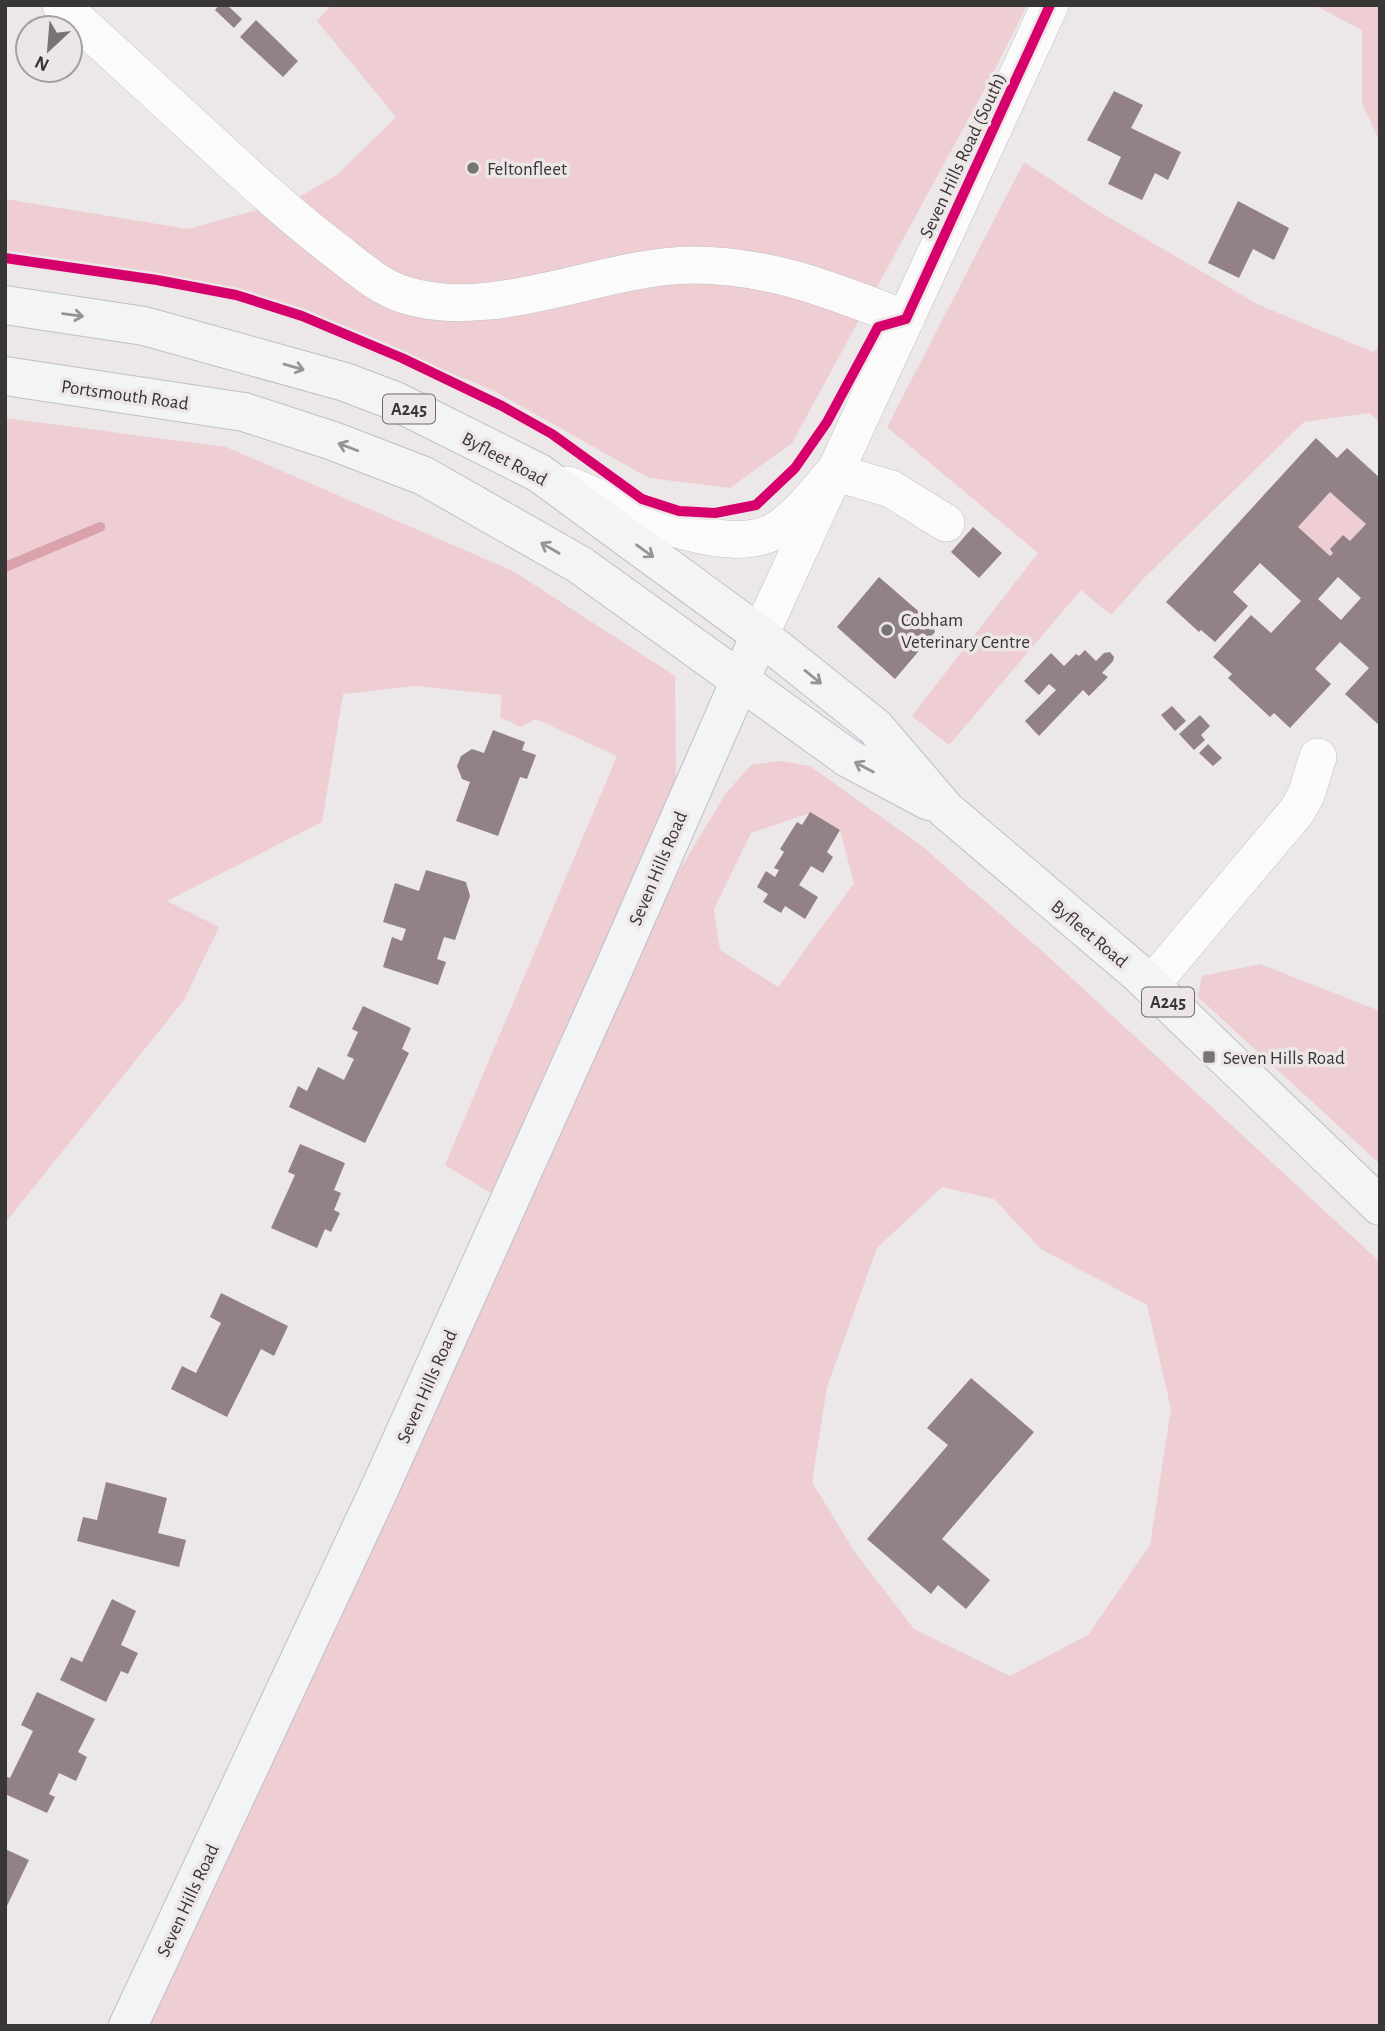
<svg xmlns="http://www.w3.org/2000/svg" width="1385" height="2031" viewBox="0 0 1385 2031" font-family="'Alegreya Sans',sans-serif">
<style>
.green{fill:#eecdd3;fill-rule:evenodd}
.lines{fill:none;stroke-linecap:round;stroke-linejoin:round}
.stream{stroke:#daa2ad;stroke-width:10}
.building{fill:#928287;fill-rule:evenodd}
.minor-casing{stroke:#c4c0c2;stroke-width:38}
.major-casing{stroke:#bec0c5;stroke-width:40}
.minor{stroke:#fcfbfc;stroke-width:37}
.major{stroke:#f2f4f6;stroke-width:38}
.cycleway-casing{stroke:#ede6e7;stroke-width:15}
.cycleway{stroke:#d6006c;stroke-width:10}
.oneway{stroke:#969596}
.poi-dot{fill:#787474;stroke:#ede6e7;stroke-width:2.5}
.labels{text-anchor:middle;stroke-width:7;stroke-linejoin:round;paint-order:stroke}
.shield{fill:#ede6e7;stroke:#6f6b6b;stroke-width:2}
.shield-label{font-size:18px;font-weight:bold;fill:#393636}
.street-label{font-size:19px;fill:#393636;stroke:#ede6e7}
.poi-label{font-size:19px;fill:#393636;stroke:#ede6e7;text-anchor:start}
</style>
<rect width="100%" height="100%" fill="#ece7e8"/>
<!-- green -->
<path class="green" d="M331,5h696l-40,80 -195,358 -62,45 -81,-10 -155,-87 -160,-67 -99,-32 -148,-30 -82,-11v-52l183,30 106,-29 43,-25 59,-58 -79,-96z
M1314,5h66v137l-18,-39v-73z
M1024,162l74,49 161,94 114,47 7,-6v77l-11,-10 -65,9 -159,155 -34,38 -30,-25 -132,155 -37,-29 126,-163 -151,-126z
M5,418l221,29 287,124 162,105 1,107 -185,410 -46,-28 172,-409 -81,-37 -15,8 -21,-10 2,-22 -86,-9 -73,8 -21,128 -155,79 52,26 -35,73 -179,223z
M1330,492l36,32 -16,17 -7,-6 -13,21 -32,-29z
M780,761l30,5 113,81 118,103 339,312v764h-1237l472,-1049 111,-184 25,-28zM810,813l30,17 14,53 -76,104 -58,-37 -6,-41 37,-76zM942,1187l52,12 47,50 106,56 24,104 -21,136 -62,90 -78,41 -96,-47 -60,-78 -42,-69 15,-95 50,-139z
M1260,964l120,47v153l-182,-167 4,-21z"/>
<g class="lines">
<!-- stream -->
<path class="stream" d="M5,567l95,-40"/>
</g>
<!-- building -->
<path class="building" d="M219,5h8l15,14 -8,9 -19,-18z
M256,20l42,41 -15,16 -43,-40z
M1114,91l29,14 -12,23 50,24 -13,28 -13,-7 -13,27 -34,-16 13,-27 -34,-17z
M1238,201l51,27 -15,32 -21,-11 -14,29 -31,-15z
M1316,438l21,20 10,-10 33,30v248l-35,-32 24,-26 -29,-26 -25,27 16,15 -41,44 -16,-15 -4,4 -42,-39 4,-4 -19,-17 38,-42 20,18 30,-32 -41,-38 -27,29 15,14 -33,36 -14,-12 -2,2 -33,-30zM1330,492l36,32 -16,17 -7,-6 -13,14 3,4 -3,3 -32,-29zM1338,577l23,21 -20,22 -23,-21z
M973,527l29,26 -23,25 -28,-26z
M879,577l53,46 3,9 -40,47 -58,-52z
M1085,650l11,11 8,-8 6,-1 4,5 -1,4 -11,12 6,4 -19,19 -6,-6 -44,46 -14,-15 31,-31 -7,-6 -10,11 -15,-14 27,-28 13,13 12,-12 3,2z
M1172,706l14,15 -11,10 -14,-16z
M1200,715l10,11 -9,9 4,5 -11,10 -15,-16z
M493,730l32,12 -3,8 14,5 -9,24 -7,-2 -22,59 -42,-15 14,-39 -8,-3 -5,-13 4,-10 11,-7 12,4z
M1208,744l14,14 -9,8 -14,-13z
M810,812l30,18 -13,22 6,5 -10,16 -12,-7 -12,19 19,12 -13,22 -20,-13 -4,7 -18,-11 5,-8 -11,-7 9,-16 9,6 4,-7 -5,-2 10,-16 -4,-3 17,-27 5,3z
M426,870l40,12 4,14 -15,44 -11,-3 -7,22 9,3 -8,23 -55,-18 9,-30 10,4 4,-12 -23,-7 12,-39 24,8z
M363,1006l48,22 -9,21 7,4 -44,90 -76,-36 9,-21 9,5 11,-24 26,13 10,-21 -7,-3 11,-24 -6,-3z
M300,1144l45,19 -11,27 7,3 -7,17 6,3 -9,19 -6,-3 -8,19 -46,-20 24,-53 -7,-3z
M221,1293l67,33 -14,30 -13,-7 -34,68 -56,-28 11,-23 14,7 25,-50 -11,-6z
M971,1378l63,54 -92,107 48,41 -24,29 -28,-24 -7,9 -64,-55 81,-94 -21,-17z
M106,1482l61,16 -9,35 28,7 -7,27 -102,-26 6,-24 14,3z
M112,1599l24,12 -15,34 17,8 -10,21 -7,-3 -15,31 -46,-22 11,-23 11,5z
M37,1692l58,27 -17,33 9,5 -11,24 -17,-8 -10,21 6,3 -8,16 -42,-19v-18l5,2 23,-47 -12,-6z
M5,1849l24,11 -24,50z"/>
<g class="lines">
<!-- minor casing -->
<g class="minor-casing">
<path id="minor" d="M61,5c48,44 97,89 145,133 40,37 80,74 124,108 23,17 46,40 75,49 90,28 195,-29 287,-30 80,0 141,26 214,54
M568,485c52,21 151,74 205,47 24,-13 43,-40 61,-60l57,17 55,34
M760,635l290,-630
M1151,985l146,-174 9,-16 12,-38"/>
</g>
<!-- major casing -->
<g class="major-casing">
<path id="major" d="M5,305l139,21 201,56 50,19 144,72 221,162 115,92 71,83 193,164 241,232
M5,376l239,36 89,29 91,35 156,89 268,193 81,43
M128,2026l251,-536 232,-515 149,-340"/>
</g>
<!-- minor -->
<use href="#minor" class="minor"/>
<!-- major -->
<use href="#major" class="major"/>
<!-- cycleway casing -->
<g class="cycleway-casing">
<path id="cycleway" d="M5,258l152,22 79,15 66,21 100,42 100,48 50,28 90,65 37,12 36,2 41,-8 39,-37 32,-46 51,-95 28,-8 144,-314"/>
</g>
<!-- cycleway -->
<use href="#cycleway" class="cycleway"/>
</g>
<!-- one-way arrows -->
<defs><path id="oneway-shaft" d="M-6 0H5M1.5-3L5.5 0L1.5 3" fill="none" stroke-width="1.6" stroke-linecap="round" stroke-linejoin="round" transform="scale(1.75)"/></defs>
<g class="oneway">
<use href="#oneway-shaft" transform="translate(73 315) rotate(8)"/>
<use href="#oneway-shaft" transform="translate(294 367) rotate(16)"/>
<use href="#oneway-shaft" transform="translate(348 447) rotate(-159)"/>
<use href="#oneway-shaft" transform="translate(550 548) rotate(-150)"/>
<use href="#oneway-shaft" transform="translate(645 551) rotate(36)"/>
<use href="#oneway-shaft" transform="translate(813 677) rotate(39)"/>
<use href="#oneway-shaft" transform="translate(864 767) rotate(-152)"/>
</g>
<!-- markers -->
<g class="poi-dot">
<circle cx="473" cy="168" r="7"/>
<circle cx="887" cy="630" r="7"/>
<rect x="1202" y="1050" width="14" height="14" rx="3.5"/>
</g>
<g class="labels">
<!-- shield labels -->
<g class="shield">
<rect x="383" y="394.5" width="52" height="29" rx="5"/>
<rect x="1142" y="987.5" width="52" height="29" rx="5"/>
</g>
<g class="shield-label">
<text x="409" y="415">A245</text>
<text x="1168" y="1008">A245</text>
</g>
<!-- street labels -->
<g class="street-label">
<text transform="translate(962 155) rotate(-65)" y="7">Seven Hills Road (South)</text>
<text transform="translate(125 394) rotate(8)" y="7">Portsmouth Road</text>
<text transform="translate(505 458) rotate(28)" y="7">Byfleet Road</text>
<text transform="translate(657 868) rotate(-67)" y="7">Seven Hills Road</text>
<text transform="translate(1090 933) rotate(40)" y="7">Byfleet Road</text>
<text transform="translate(426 1386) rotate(-66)" y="7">Seven Hills Road</text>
<text transform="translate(187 1900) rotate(-65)" y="7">Seven Hills Road</text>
</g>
<!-- poi labels -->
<g class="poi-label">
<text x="487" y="175">Feltonfleet</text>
<text x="901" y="626">Cobham<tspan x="901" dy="22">Veterinary Centre</tspan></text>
<text x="1223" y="1064">Seven Hills Road</text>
</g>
</g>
<!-- border -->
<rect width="1385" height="2031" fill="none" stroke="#393636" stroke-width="14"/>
<!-- north arrow -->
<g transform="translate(49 49) rotate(206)"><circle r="33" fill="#ede6e7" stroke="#a5a0a0" stroke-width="2"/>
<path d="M0-5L12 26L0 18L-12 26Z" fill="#787474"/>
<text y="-10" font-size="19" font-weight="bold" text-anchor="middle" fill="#393636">N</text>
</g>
</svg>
